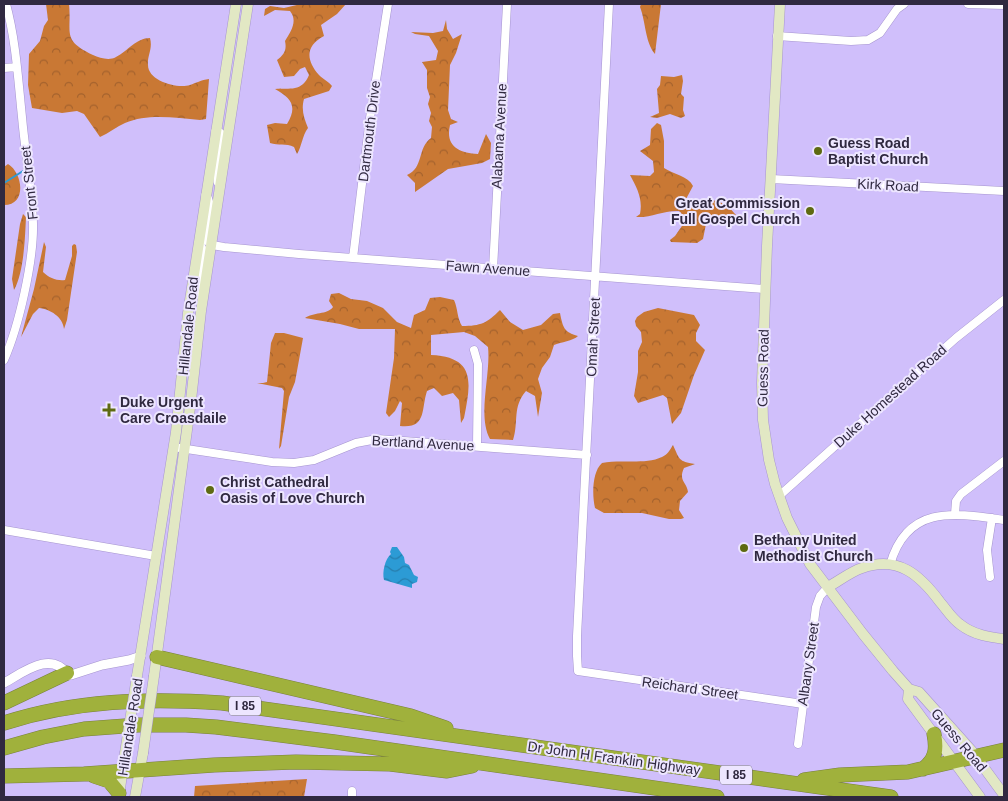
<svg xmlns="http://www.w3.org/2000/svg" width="1008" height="801" viewBox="0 0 1008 801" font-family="Helvetica,sans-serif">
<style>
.forest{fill:url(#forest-crowns)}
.water{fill:url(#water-waves)}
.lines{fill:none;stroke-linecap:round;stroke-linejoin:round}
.stream{stroke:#2c9bd5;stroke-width:2}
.minor-casing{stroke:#a695cf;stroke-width:9}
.tertiary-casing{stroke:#a695cf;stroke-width:10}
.secondary-casing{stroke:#a695cf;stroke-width:11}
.motorway-casing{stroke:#79813d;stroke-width:15}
.minor{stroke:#fff;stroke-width:8}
.tertiary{stroke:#fff;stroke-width:9}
.secondary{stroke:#e2e8c4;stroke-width:10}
.motorway{stroke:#a0b13c;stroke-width:14}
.secondary-bridge-casing{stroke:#a695cf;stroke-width:11;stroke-linecap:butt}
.secondary-bridge{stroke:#e2e8c4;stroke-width:10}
.poi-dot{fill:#5e6a11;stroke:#ede6ff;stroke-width:2}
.labels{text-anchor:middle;stroke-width:4;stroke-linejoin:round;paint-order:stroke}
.shield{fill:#ede6ff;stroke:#696279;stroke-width:1}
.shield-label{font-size:12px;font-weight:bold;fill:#302940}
.street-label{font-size:14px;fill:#302940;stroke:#ede6ff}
.poi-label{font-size:14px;font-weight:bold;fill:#302940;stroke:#ede6ff;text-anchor:start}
</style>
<defs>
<pattern id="forest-crowns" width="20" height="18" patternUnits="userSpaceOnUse" patternTransform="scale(1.25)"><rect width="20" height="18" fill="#c97834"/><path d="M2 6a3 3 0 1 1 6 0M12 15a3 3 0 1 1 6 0" fill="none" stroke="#a4622d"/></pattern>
<pattern id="water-waves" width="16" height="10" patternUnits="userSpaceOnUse" patternTransform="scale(1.25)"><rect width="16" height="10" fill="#2c9bd5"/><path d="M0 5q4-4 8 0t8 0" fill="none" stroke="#267eae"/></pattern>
</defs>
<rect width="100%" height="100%" fill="#d0bffb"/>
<!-- forest -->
<path class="forest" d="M46,4h23c3,29 -8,36 24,51 7,3 16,6 23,2 12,-6 20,-19 34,-19 3,11 -3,18 -2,27 0,16 29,24 42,20 6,-2 11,-5 19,-6l-3,40 -6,1c-24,-2 -52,-7 -75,3 -9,4 -16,10 -25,14l-16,-23 -7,-3 -15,2 -30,-5 -4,-23 1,-31 11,-13 4,-15 4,-6z
M301,4h45l-9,10 -16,11 3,11c-19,10 -18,24 -5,39 4,4 9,6 13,11l-3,5 -25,8c-3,11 0,19 4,29 -6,8 -6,18 -11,26l-3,-7c-8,-4 -16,-1 -24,-4l-3,-18 8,-2 12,1c11,-18 4,-26 -12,-35 15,-1 27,3 34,-14l-4,-8 -5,2 -6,7 -10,1 -7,-17c7,-5 10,-10 8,-19 6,-10 13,-20 5,-30l-15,-1 -11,6 1,-7 5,-3 14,2z
M641,4h20l-6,50c-10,-12 -9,-31 -15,-47z
M446,20l1,9 6,10 9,-5 -6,19 -6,12 -2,45 3,9 7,3 -8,3c-5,21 9,28 28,29l8,-20 5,9 -1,16 -8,4 -34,6 -33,23v-9l-8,-8c17,-7 10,-27 24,-37l1,-11 -3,-6 2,-8 -3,-9 2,-7 -3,-9v-18l-5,-8 14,-2 2,-9 -9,-15 -14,-2 -4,-2 22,1 10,-2z
M682,75l1,6 -2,13 3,3 -1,13 2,6 -4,2 -11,-4 -13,4 -7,-1 9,-4 -2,-24 3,-4 1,-9 13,1z
M657,123l4,2 3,16v27c9,6 24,8 29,18l-7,13c7,3 10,1 17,1 16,0 22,2 33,15l-8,3 -18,1 -4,5 -3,15 -6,4 -26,-1 -1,-2 5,-4 9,-13 -1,-8 -4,-4c-15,-1 -28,7 -43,6l4,-3c3,-15 -3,-26 -10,-39l20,1 4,-4 -1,-11 -13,-10 10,-6 1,-16z
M8,164c15,9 19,41 -4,41v-38z
M23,214l3,3c-1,21 -2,55 -12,73l-2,-11 8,-55z
M44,242l2,5 -3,25c6,6 14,9 22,8l7,-24v-10l2,-2 2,1 1,7 -10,68 -3,9c-1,-12 -14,-20 -25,-21l-6,6 -12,23 13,-48z
M339,293l12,6 16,2 16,7 14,14 14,6 3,-13 11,-5 5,-12 10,-1 14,3c4,9 3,18 8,26 19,0 25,-3 38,-16l10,12 13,8 18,-5 12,-11 7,-1c3,15 4,19 18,23 -5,5 -17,6 -24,9l-4,12 -8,11 -4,11 4,14 -4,24 -3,-21 -9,-5c-14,16 -7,31 -13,49l-23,-1c-13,-24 1,-64 -2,-92l-13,-11 -11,-4 -33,3v20c45,2 40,28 33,63l-3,5 -2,-23 -6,-7 -11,3 -8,-8 -7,3c-6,18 0,38 -27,35l2,-23 -2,-2 -5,10 -6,6 -3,-4 8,-55 1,-29h-36l-19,-5 -35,-6c8,-6 22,-3 28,-11l-4,-6 2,-7z
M658,308l36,7 6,10 -4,8v8l9,9 -11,25 -13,38 -9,11 -5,-26 -4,-3 -25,8 -4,-7 4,-24v-21l4,-9 -1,-10 -5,-6 -1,-5 2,-4 7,-5z
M275,333h9l19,5 -8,44 -6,15 -8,49 -2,3 5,-58 -2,-3 -25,-5h6l4,-1 4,-39z
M673,445c7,15 5,16 22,19l-11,4c-6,13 3,14 4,24l-8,9 -1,9 5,8 -3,1h-12l-27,-6h-38l-9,-5c-3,-13 -3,-36 7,-45 18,-4 43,2 60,-6 5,-2 8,-7 11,-12z
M307,779l-3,18h-110l1,-11z"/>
<!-- water -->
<path class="water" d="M392,547h5l7,10 1,6 4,2 5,10 4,2 -1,5 -5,2v4l-28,-8c-2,-8 1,-21 7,-26l-1,-2z"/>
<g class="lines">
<!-- stream -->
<path class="stream" d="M4,183l19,-12"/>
<!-- minor casing -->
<g class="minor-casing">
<path id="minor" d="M609,4l-32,632v20l1,15 225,33
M968,4l36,1
M777,36l74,5 17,-1 12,-7 17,-24 7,-5
M4,68l13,-1
M771,179l233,12
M212,245l12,2 75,7 466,35
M353,258l17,-140 18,-114
M493,269l14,-265
M474,350l4,14 -1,82
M4,360c15,-34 30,-100 29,-137 -1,-35 -8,-71 -11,-106 -4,-38 -6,-76 -16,-113
M180,448l92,14 22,1 20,-3 42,-17 21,-4 210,16
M779,496l177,-158 48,-38
M955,514l1,-13 5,-7 43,-33
M4,530l152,26
M890,565c17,-61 65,-52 114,-45
M990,577l-3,-27 5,-32
M798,744l18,-137 4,-11 8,-9
M352,797v-6"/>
</g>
<!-- tertiary casing -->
<g class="tertiary-casing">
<path id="tertiary" d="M216,131l4,2c4,10 -3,35 -2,49
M206,195c7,14 2,28 1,43l1,3 4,4
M199,243l5,10 -4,24 1,16
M4,683c20,-11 47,-33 64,-8h3l31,-10 27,-5 12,-4"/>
</g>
<!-- secondary casing -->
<g class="secondary-casing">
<path id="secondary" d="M780,4l-13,242 -5,137 1,37 6,40 6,24 12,34 23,46 53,70 30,37 16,18 10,3 52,58 33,45
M828,587c11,-6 22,-15 34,-19 36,-13 58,7 78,34 7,8 12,17 21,23 13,10 28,12 43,14
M137,676l39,-244 12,-119 48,-309
M154,676l37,-276 10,-89 47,-307
M909,689l-1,10 72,98
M119,796l6,-43
M135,797l8,-44"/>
</g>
<!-- motorway casing -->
<g class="motorway-casing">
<path id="motorway" d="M157,657l254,59 35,12
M4,703l63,-30
M4,723c71,-23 144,-25 218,-20l669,94
M4,748l39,-11 41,-8 54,-4h48l30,2 119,15 382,55
M923,769c13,-10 14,-20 11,-35
M4,776l80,-2 130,-9 82,-3 94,2 57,7 25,-5
M94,776l15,5 10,12
M804,780l36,-5 68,-3 96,-22"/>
</g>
<!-- minor -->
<use href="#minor" class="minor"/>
<!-- tertiary -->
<use href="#tertiary" class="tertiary"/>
<!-- secondary -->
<use href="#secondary" class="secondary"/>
<!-- motorway -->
<use href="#motorway" class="motorway"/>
<!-- secondary-bridge casing -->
<g class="secondary-bridge-casing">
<path id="secondary-bridge" d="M125,753l12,-77
M143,753l11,-77"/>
</g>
<!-- secondary-bridge -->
<use href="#secondary-bridge" class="secondary-bridge"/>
</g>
<!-- markers -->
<g class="poi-dot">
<circle cx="818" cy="151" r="5"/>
<circle cx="810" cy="211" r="5"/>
<path d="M106.5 402.5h5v5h5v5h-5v5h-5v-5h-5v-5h5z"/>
<circle cx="210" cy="490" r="5"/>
<circle cx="744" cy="548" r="5"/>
</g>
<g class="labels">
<!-- shield labels -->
<g class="shield">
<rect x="229" y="696.5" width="32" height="19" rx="4"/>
<rect x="720" y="765.5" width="32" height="19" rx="4"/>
</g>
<g class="shield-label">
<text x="245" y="710">I 85</text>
<text x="736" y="779">I 85</text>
</g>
<!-- street labels -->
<g class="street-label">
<text transform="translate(369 131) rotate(-83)" y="5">Dartmouth Drive</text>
<text transform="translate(499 136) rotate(-87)" y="5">Alabama Avenue</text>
<text transform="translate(29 183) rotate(-96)" y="5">Front Street</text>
<text transform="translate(888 185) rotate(3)" y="5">Kirk Road</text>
<text transform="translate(488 268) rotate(4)" y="5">Fawn Avenue</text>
<text transform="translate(188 326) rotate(-84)" y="5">Hillandale Road</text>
<text transform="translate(593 337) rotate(-87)" y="5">Omah Street</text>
<text transform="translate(763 368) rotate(-89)" y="5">Guess Road</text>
<text transform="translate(890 396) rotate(-42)" y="5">Duke Homestead Road</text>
<text transform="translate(423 443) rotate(3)" y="5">Bertland Avenue</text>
<text transform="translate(808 664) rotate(-82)" y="5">Albany Street</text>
<text transform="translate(690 688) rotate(8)" y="5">Reichard Street</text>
<text transform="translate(130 727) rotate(-81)" y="5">Hillandale Road</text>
<text transform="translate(959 740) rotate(50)" y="5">Guess Road</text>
<text transform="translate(614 758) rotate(8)" y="5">Dr John H Franklin Highway</text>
</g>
<!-- poi labels -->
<g class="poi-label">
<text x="828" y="148">Guess Road<tspan x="828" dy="16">Baptist Church</tspan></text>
<text x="800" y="208" text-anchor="end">Great Commission<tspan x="800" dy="16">Full Gospel Church</tspan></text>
<text x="120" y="407">Duke Urgent<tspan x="120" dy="16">Care Croasdaile</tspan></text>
<text x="220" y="487">Christ Cathedral<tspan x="220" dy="16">Oasis of Love Church</tspan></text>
<text x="754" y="545">Bethany United<tspan x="754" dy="16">Methodist Church</tspan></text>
</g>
</g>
<!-- border -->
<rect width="1008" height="801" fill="none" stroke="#302940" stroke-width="10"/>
</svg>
